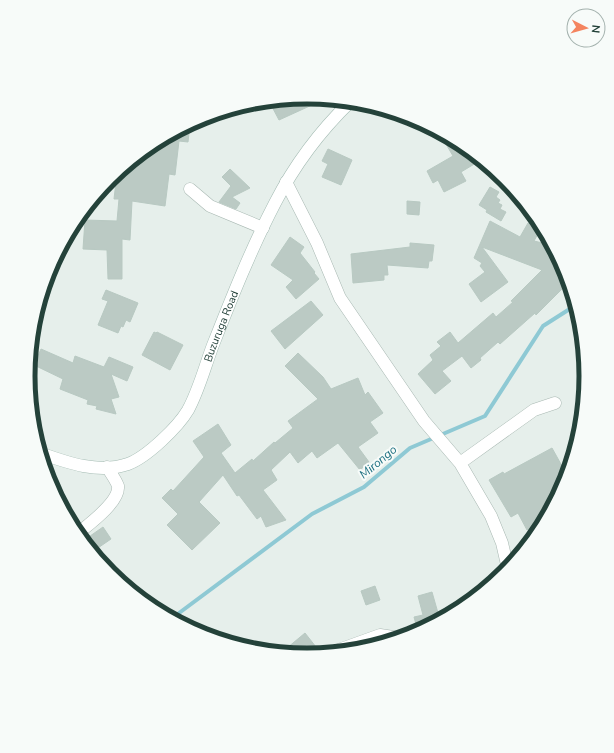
<svg xmlns="http://www.w3.org/2000/svg" width="614" height="753" viewBox="0 0 614 753" font-family="'Nunito Sans',sans-serif">
<style>
.lines{fill:none;stroke-linecap:round;stroke-linejoin:round}
.stream{stroke:#8ec9d4;stroke-width:4}
.building{fill:#bbcac4;stroke:#b8c9c2}
.minor-casing{stroke:#a8b8b2;stroke-width:13}
.secondary-casing{stroke:#a4bbb3;stroke-width:13}
.minor{stroke:#fff;stroke-width:12}
.secondary{stroke:#fff;stroke-width:12}
.labels{text-anchor:middle;stroke-width:4;stroke-linejoin:round;paint-order:stroke}
.street-label{font-size:11px;fill:#24423a;stroke:#f7fbf9}
.water-label{font-size:12px;font-style:italic;fill:#1c6f80;stroke:#f7fbf9}
.rim{fill:none;stroke:#24423a;stroke-width:5}
</style>
<rect width="100%" height="100%" fill="#e6efeb"/>
<g class="lines">
<!-- stream -->
<path class="stream" d="M171,619l141,-105 52,-27 46,-39 75,-32 58,-90 33,-21"/>
</g>
<!-- building -->
<path class="building" d="M298,98l27,1 -46,21 -10,-19z
M190,124l-2,18 -9,-1 -4,34 -6,-1 -4,32 -33,-5 -2,39 -8,-1v40h-14l-1,-29 -24,-1 2,-29 32,1 2,-22h-5l3,-26 35,-29z
M439,132l23,13 19,15 -20,12 5,9 -22,11 -6,-12 -5,3 -6,-12 26,-15z
M328,149l24,11 -11,25 -19,-8 6,-13 -6,-3z
M230,169l20,19 -18,9 8,6 -4,6 -17,-7 12,-16 -9,-9z
M490,187l9,5 -3,5 4,3 -2,3 4,2 -2,4 6,3 -5,9 -15,-9 1,-2 -8,-5z
M407,201l13,1 -1,13 -12,-1z
M490,221l30,16 8,-14 12,7 -6,11 17,4 14,25 4,12 -33,33 -1,-2 -35,31 -2,-2 -18,16 1,2 -10,8 -9,-12 -20,15 9,10 -16,13 -17,-20 15,-14 -3,-5 11,-9 -4,-4 13,-10 8,11 35,-30 3,4 17,-15 -2,-1 31,-31 -60,-23 26,35 -27,20 -12,-18 16,-12 -5,-6 2,-3 -8,-5z
M290,237l14,10 -4,6 15,19 -1,1 5,6 -23,20 -10,-12 7,-7 -22,-15z
M410,243l24,2 -2,16h-3l-1,7 -41,-3 1,10h-4v5l-31,3 -2,-29 59,-7z
M106,290l32,13 -8,19 -4,-2 -3,7 -2,-1 -3,7 -20,-8 10,-24 -6,-2z
M311,301l12,14 -38,34 -14,-18z
M154,332l2,1 1,-1 26,13 -13,25 -28,-15z
M41,349l32,14 2,-7 29,11 5,-10 24,10 -6,14 -16,-7 8,23 -8,2 5,15 -20,-5 1,-3 -10,-2 1,-4 -28,-11 3,-10 -29,-14z
M298,353l25,24 8,12 27,-11 7,17 3,-3 15,21 -13,9 8,11 -20,14 11,15 -9,8 -22,-27 -21,15 -5,-7 -14,12 -8,-11 -19,18 6,10 -14,10 23,30 -20,7 -5,-11 -4,3 -18,-24 -2,1 -14,-21 -24,27 21,21 -28,27 -25,-25 11,-11 -16,-16 9,-9 2,2 31,-34 -11,-16 25,-17 13,21 -10,8 14,20 17,-14 1,2 21,-19 1,1 18,-15 -5,-7 30,-22 -33,-33z
M552,448l15,27 -2,8 -20,37 -18,10 -9,-17 -7,4 -22,-37 14,-8 1,2z
M103,527l8,12 -19,13 -9,-11z
M375,586l5,14 -14,5 -5,-14z
M432,592l8,28 -22,12 -4,-15 9,-2 -5,-19z
M305,633l11,14 -11,8 -24,-2z"/>
<g class="lines">
<!-- minor casing -->
<g class="minor-casing">
<path id="minor" d="M286,182l31,61 23,55 84,123 36,42 31,53 11,27 6,26
M190,189l20,17 53,22
M460,463l74,-53 21,-7
M77,534c11,-9 43,-32 41,-48 -2,-6 -8,-14 -11,-19
M330,653l50,-18 20,3"/>
</g>
<!-- secondary casing -->
<g class="secondary-casing">
<g id="secondary">
<path id="s1" d="M40,453c28,10 59,21 88,11 19,-7 50,-37 60,-54 11,-20 17,-44 25,-65 19,-48 38,-96 62,-142 19,-37 45,-72 75,-101"/>
</g>
</g>
<!-- minor -->
<use href="#minor" class="minor"/>
<!-- secondary -->
<use href="#secondary" class="secondary"/>
</g>
<g class="labels">
<!-- street labels -->
<g class="street-label">
<text dy="4" stroke="none"><textPath href="#s1" startOffset="262">Buzuruga Road</textPath></text>
</g>
<!-- water labels -->
<g class="water-label">
<text transform="translate(378 462) rotate(-40)" y="4">Mirongo</text>
</g>
</g>
<!-- crop -->
<path d="M0 0H614V753H0ZM35 376a272 272 0 1 1 544 0a272 272 0 1 1-544 0Z" fill="#f7fbf9" fill-rule="evenodd"/>
<path class="rim" d="M35 376a272 272 0 1 1 544 0a272 272 0 1 1-544 0Z"/>
<!-- north arrow -->
<g transform="translate(586 28) rotate(96)"><circle r="19" fill="#f7fbf9" stroke="#a3b1ad"/>
<path d="M0-3L7 15L0 10L-7 15Z" fill="#f4845f"/>
<text y="-6" font-size="11" font-weight="bold" text-anchor="middle" fill="#24423a">N</text>
</g>
</svg>
